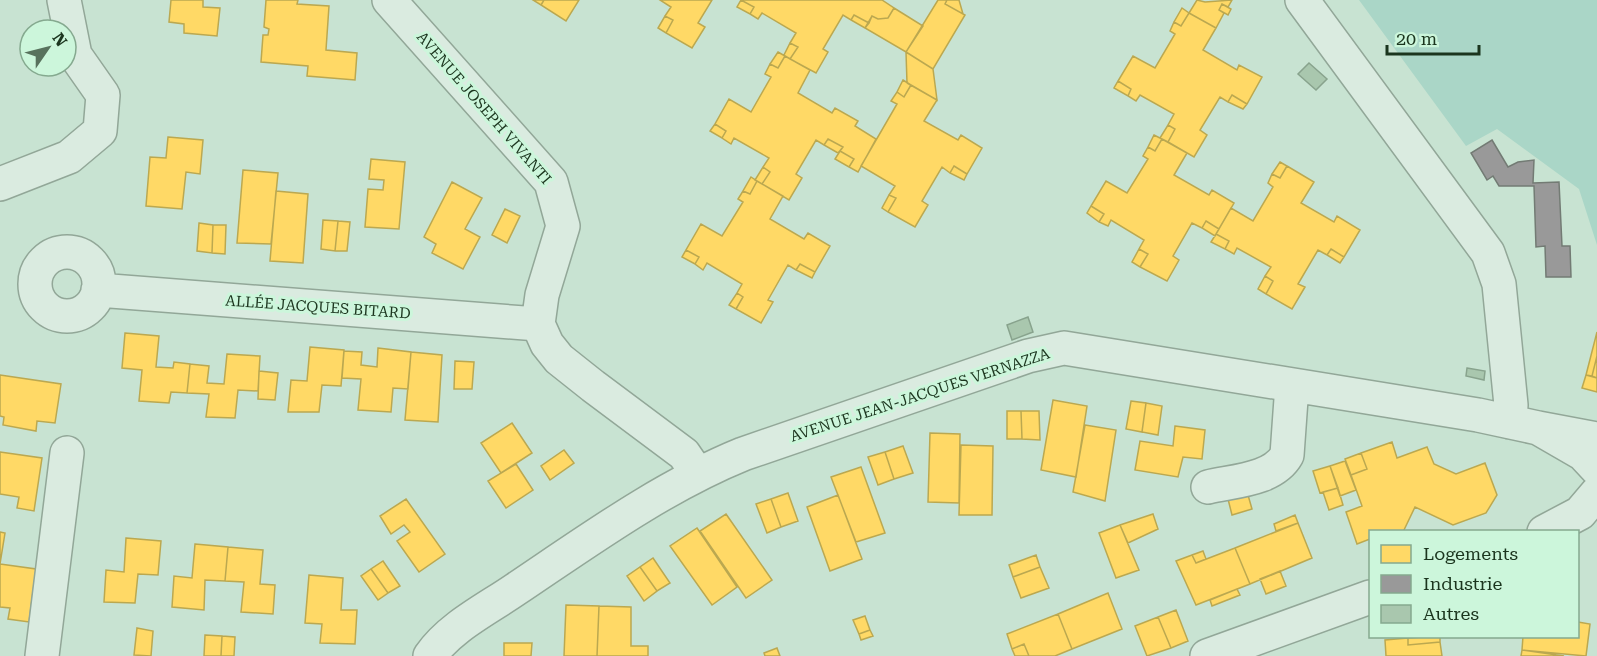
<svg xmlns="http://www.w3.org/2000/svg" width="1597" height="656" viewBox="0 0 1597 656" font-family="'Roboto Serif',serif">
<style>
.green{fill:#aad6c7}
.homes{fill:#ffd966;stroke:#bba850;stroke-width:1.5}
.industry{fill:#999;stroke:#737b74;stroke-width:1.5}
.building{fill:#a9c7ae;stroke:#88a38d;stroke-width:1.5}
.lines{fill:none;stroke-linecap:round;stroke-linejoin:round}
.minor-casing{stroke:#92a798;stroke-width:36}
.minor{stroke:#daebe0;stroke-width:33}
.labels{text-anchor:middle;stroke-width:6;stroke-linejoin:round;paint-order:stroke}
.street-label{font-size:15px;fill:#1b351e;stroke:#ccf6db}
</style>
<rect width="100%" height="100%" fill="#c8e3d2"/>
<!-- green -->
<path class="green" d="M1359,0h238v245l-18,-56 -82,-60 -31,17z"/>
<!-- homes -->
<path class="homes" d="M171,0h32v7l17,1 -3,28 -33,-3v-9l-15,-2z
M266,0h32l-1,4 32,2 -3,44 31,3 -2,27 -48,-4 1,-10 -47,-4 2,-27h5l1,-6 -5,-2z
M533,0h11l-3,5z
M544,0h35l-13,21 -25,-16z
M660,0h52l-14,23 7,4 -13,21 -26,-15 7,-13 -8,-4 6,-9z
M741,0l13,7 -4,7 -13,-7z
M741,0h141l12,8 -6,10 -10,1 -6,-3 -3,7 -15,-8 -3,5 -8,-5 -20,34 5,3 -12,21 -26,-14 8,-12 -8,-4 6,-10 -34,-20 -4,6 -8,-5 4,-7z
M938,0h9l-2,4 20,11 -32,54 -27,-17z
M947,0h12l4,14 -18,-10z
M1197,0l8,2 27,-2 -4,7 -6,-3 -3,6 5,3 -8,15 -27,-15z
M1222,4l9,5 -3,6 -9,-5z
M894,8l29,18 -17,26 -41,-24 7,-12 6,3 10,-1z
M1182,8l7,5 -8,13 -7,-4z
M1189,13l27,15 -13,22 34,20 2,-5 23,12 -15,27 -15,-9 -4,7 -8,-5 -20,33 7,5 -13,22 -26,-15 7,-13 -7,-4 6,-11 -34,-19 -4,6 -8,-5 3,-7 -13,-8 15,-25 22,12 20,-34 -5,-3 4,-9 7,4z
M854,15l15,8 -4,5 -14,-8z
M665,16l8,4 -7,13 -8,-5z
M790,43l8,4 -8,12 -6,-4z
M778,52l7,4 -7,12 -8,-4z
M906,52l27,17 4,31 -30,-17z
M785,56l25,14 -12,23 34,20 3,-5 23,13 -3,5 21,13 -18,33 -9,-5 5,-8 -14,-8 3,-4 -15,-8 -4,6 -8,-5 -20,34 6,4 -13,22 -27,-16 8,-12 -7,-5 6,-9 -35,-20 -3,6 -9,-6 4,-7 -11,-7 14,-25 22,13 20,-35 -6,-3 5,-10 8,4z
M903,80l8,5 -7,12 -7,-5z
M1118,81l13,8 -3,7 -14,-8z
M911,85l26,15 -13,21 34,19 3,-5 21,13 -15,26 -13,-8 -4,7 -8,-6 -20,34 6,4 -13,22 -27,-15 8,-14 -7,-3 6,-9 -34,-20 36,-62 -6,-3 6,-9 7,5z
M1232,95l15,9 -4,5 -15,-7z
M715,124l11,7 -4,7 -12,-7z
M1168,125l7,4 -7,13 -8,-4z
M1154,135l8,4 -7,12 -7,-4z
M168,137l35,3 -3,34 -14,-2 -4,37 -36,-3 4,-49 16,1z
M828,139l15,8 -5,6 -14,-8z
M1162,139l25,14 -13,22 35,20 3,-5 22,13 -15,26 -13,-8 -4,7 -10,-5 -19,33 6,4 -12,21 -27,-14 8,-13 -9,-5 5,-9 -33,-20 -3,6 -9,-4 5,-8 -13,-8 15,-25 21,12 21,-34 -5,-3 5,-9 7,4z
M840,151l14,8 -5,8 -14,-8z
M371,159l34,3 -6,67 -34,-2 3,-38 15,1 1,-10 -15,-1z
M1280,162l7,4 -7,12 -8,-4z
M954,166l13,8 -3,6 -14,-7z
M1287,166l27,16 -13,21 33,19 3,-6 23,14 -16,27 -13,-8 -4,6 -9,-5 -20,34 7,3 -13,22 -26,-15 7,-13 -8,-5 6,-9 -34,-19 -3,6 -9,-5 4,-8 -13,-7 15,-26 22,13 20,-34 -5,-4 4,-9 8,4z
M763,167l7,5 -8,12 -7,-4z
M243,170l35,3 -7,71 -34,-1z
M751,177l6,4 -7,13 -7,-3z
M757,181l26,15 -13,23 34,20 4,-6 22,13 -15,26 -15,-8 -4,6 -8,-5 -20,35 5,2 -12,21 -25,-14 7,-12 -6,-4 5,-9 -35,-21 -4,7 -8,-6 4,-7 -13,-7 15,-26 21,12 21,-34 -5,-3 5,-8 7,3z
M452,182l30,16 -17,31 15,8 -17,32 -31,-16 4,-9 -12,-7z
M276,191l32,3 -5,69 -33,-2z
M889,195l7,3 -8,14 -6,-4z
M1091,206l13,8 -5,8 -12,-9z
M505,209l15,7 -13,27 -15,-8z
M323,220l15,1 -3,30 -14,-2z
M338,221l12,1 -3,29h-12z
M1206,221l13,8 -4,7 -13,-8z
M199,223l14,2 -1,28 -15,-2z
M213,225h13l-1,29 -13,-1z
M1216,234l13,7 -4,8 -14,-7z
M1139,249l9,5 -8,13 -8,-5z
M1331,249l13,8 -4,6 -13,-8z
M686,250l13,7 -4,7 -13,-7z
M800,264l15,8 -3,6 -16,-8z
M1265,276l8,5 -7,13 -8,-5z
M737,293l6,4 -7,12 -7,-4z
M1597,332v24l-5,20 -6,-1z
M125,333l34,3 -3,31 17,1 1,-6 16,2 -3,29 -16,-1 -2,11 -30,-2 3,-31 -20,-2z
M310,347l34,3 -3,36 -19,-1 -3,27h-31l3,-32 16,1z
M378,348l33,4 -3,37 -15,-1 -2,24 -33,-2 3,-31 -19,-1 2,-27 18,1 -1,13 16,2z
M411,352l31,3 -4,67 -33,-2z
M227,354l33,2 -2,35 -20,-1 -3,28 -29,-1 3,-23 -22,-1 3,-29 19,2 -2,17 17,1z
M1597,356v22l-5,-2z
M455,361l19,1 -2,27h-18z
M259,371l19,2 -3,27 -17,-1z
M0,375l61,9 -6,39 -18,-2 -1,10 -33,-6 1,-8 -4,-1z
M1586,375l11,3v14l-15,-4z
M1053,400l34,6 -11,71 -35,-7z
M1131,401l15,2 -4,29 -16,-3z
M1146,403l16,3 -4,29 -16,-3z
M1007,411h14l1,28h-15z
M1021,411h18l1,29 -18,-1z
M512,423l20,30 -31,20 -20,-30z
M1085,425l31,5 -11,71 -32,-9z
M1175,426l30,4 -3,29 -19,-2 -5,20 -43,-7 5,-29 33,5z
M930,433l30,1 -1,69 -31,-1z
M1392,442l5,16 30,-11 7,17 22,10 29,-11 12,32 -11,18 -33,12 -38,-18 -12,25h-33v7l-13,5 -11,-32 16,-6 -11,-31 16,-6 -6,-16z
M961,445l32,1 -1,69h-33z
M903,446l10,27 -19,6 -9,-27z
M564,450l10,13 -24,17 -9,-14z
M0,452l42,6 -8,53 -17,-3 2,-11 -19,-3z
M885,452l9,27 -16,6 -10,-28z
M1361,453l6,16 -16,6 -6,-16z
M1345,461l11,29 -16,6 -10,-30z
M516,464l17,26 -27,18 -18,-27z
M1330,466l8,22 -18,5 -7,-22z
M861,467l24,66 -29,9 -25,-65z
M1338,488l5,17 -14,5 -6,-18z
M788,493l10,28 -17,6 -10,-28z
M838,495l24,64 -32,12 -23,-64z
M1227,495h21l4,14 -20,6z
M406,499l39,55 -26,18 -22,-31 13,-9 -6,-7 -13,9 -11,-18z
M771,499l10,28 -14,6 -11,-29z
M726,514l46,66 -26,18 -46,-67z
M1153,514l5,15 -30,14 -8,-18z
M1295,515l3,8 -22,8 -2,-7z
M1298,523l14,35 -62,26 -15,-36z
M1120,525l19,45 -23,8 -17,-45z
M697,528l40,59 -25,18 -42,-59z
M0,532l5,1 -5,31 36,5 -7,53 -21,-3 2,-11 -10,-1z
M126,538l35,3 -3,34 -20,-1 -3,29 -31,-1 2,-32 18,2z
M195,544l33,3 -3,34 -20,-1 -1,30 -32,-3 2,-31 18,2z
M228,547l35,3 -3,34 15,1 -2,29 -32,-2 3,-30 -19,-1z
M1235,548l15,36 -54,21 -20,-44 16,-6 4,8z
M1203,551l3,8 -10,4 -4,-8z
M1036,555l4,12 -27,10 -4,-12z
M653,558l17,25 -13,8 -17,-24z
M383,561l17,25 -12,7 -17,-24z
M640,567l17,24 -13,10 -17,-25z
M1040,567l9,21 -28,10 -8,-21z
M371,569l17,24 -10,7 -17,-24z
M1280,571l6,15 -20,8 -6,-15z
M309,575l34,3 -2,32h16l-2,34 -35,-1 2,-19 -17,-1z
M1237,589l3,6 -28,11 -2,-6z
M1108,593l14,36 -50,20 -14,-35z
M566,605l33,1 -2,50h-33z
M599,606l32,1v39h17v10h-51z
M1176,610l12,31 -17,7 -13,-31z
M1058,614l14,35 -17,7h-26l-5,-12 -12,5 -5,-15z
M865,616l5,14 -11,4 -6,-14z
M1158,617l13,31 -24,8 -12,-30z
M1578,622l12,2 -4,32 -64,-6 1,-14h55z
M137,628l16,3 -2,25 -17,-1z
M870,630l3,6 -12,4 -2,-6z
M205,635l17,1 -1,20h-17z
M222,636l13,1 -1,19h-13z
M1440,636v6l-32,3v-7z
M1408,638v7l32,-3 2,14h-56l-1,-16z
M504,643h28l-1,13h-27z
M1024,644l5,12h-14l-3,-7z
M777,648l3,8h-15l-1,-3z
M1522,650l42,6h-43z"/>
<!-- industry -->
<path class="industry" d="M1492,140l16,27 10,-5 16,-2 -1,23 26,-1 3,64h8l1,31h-25l-1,-31 -9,1 -2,-61h-35l-6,-10 -6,4 -16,-27z"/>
<!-- building -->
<path class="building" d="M1309,63l18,16 -11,11 -18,-16z
M1028,317l5,15 -21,8 -5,-15z
M1467,368l18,3 -1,9 -18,-4z"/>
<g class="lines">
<!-- minor casing -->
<g class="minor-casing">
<path id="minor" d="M389,0l162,182 12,44 -21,69 -4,29 9,20 12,15 34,27 91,68 13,19
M1302,0l186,253 11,31 12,121 -1,17
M0,184l69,-27 31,-26 3,-36 -28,-40 -11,-55
M35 284a32 32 0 1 1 64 0a32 32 0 1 1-64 0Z
M98,290l440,34
M1597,439l-59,-11 45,26 14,15
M1208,487c25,-6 65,-7 79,-32l5,-70
M1544,532l36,-19 17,-20
M42,656l25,-203
M430,656c20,-29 57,-47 86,-67 73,-49 146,-102 227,-135l285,-98 36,-8 414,67 60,13
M1207,656l163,-59"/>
</g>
<!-- minor -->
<use href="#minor" class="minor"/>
</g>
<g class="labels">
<!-- street labels -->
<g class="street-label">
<text transform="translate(484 108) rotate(49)" y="5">AVENUE JOSEPH VIVANTI</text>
<text transform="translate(318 307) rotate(4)" y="5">ALLÉE JACQUES BITARD</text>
<text transform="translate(920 395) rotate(-18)" y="5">AVENUE JEAN-JACQUES VERNAZZA</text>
</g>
</g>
<!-- legend -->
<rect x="1369" y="530" width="210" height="108" fill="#ccf6db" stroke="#85a98f" stroke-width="1.5"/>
<rect x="1381" y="545" width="30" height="18" fill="#ffd966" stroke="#85a98f" stroke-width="1.5"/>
<text x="1423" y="560" font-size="18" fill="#1b351e">Logements</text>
<rect x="1381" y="575" width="30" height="18" fill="#999999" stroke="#85a98f" stroke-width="1.5"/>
<text x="1423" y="590" font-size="18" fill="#1b351e">Industrie</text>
<rect x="1381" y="605" width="30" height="18" fill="#a9c7ae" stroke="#85a98f" stroke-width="1.5"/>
<text x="1423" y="620" font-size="18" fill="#1b351e">Autres</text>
<!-- north arrow -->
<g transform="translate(48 48) rotate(55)"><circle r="28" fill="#ccf6db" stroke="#85a98f" stroke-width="1.5"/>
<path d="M0-4.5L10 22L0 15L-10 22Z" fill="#58725d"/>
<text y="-9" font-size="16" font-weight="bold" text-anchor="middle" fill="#1b351e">N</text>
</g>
<!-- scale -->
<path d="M1387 45v9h92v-9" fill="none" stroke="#1b351e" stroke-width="3"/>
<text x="1396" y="45" font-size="18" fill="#1b351e" stroke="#ccf6db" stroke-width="4.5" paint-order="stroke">20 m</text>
</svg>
